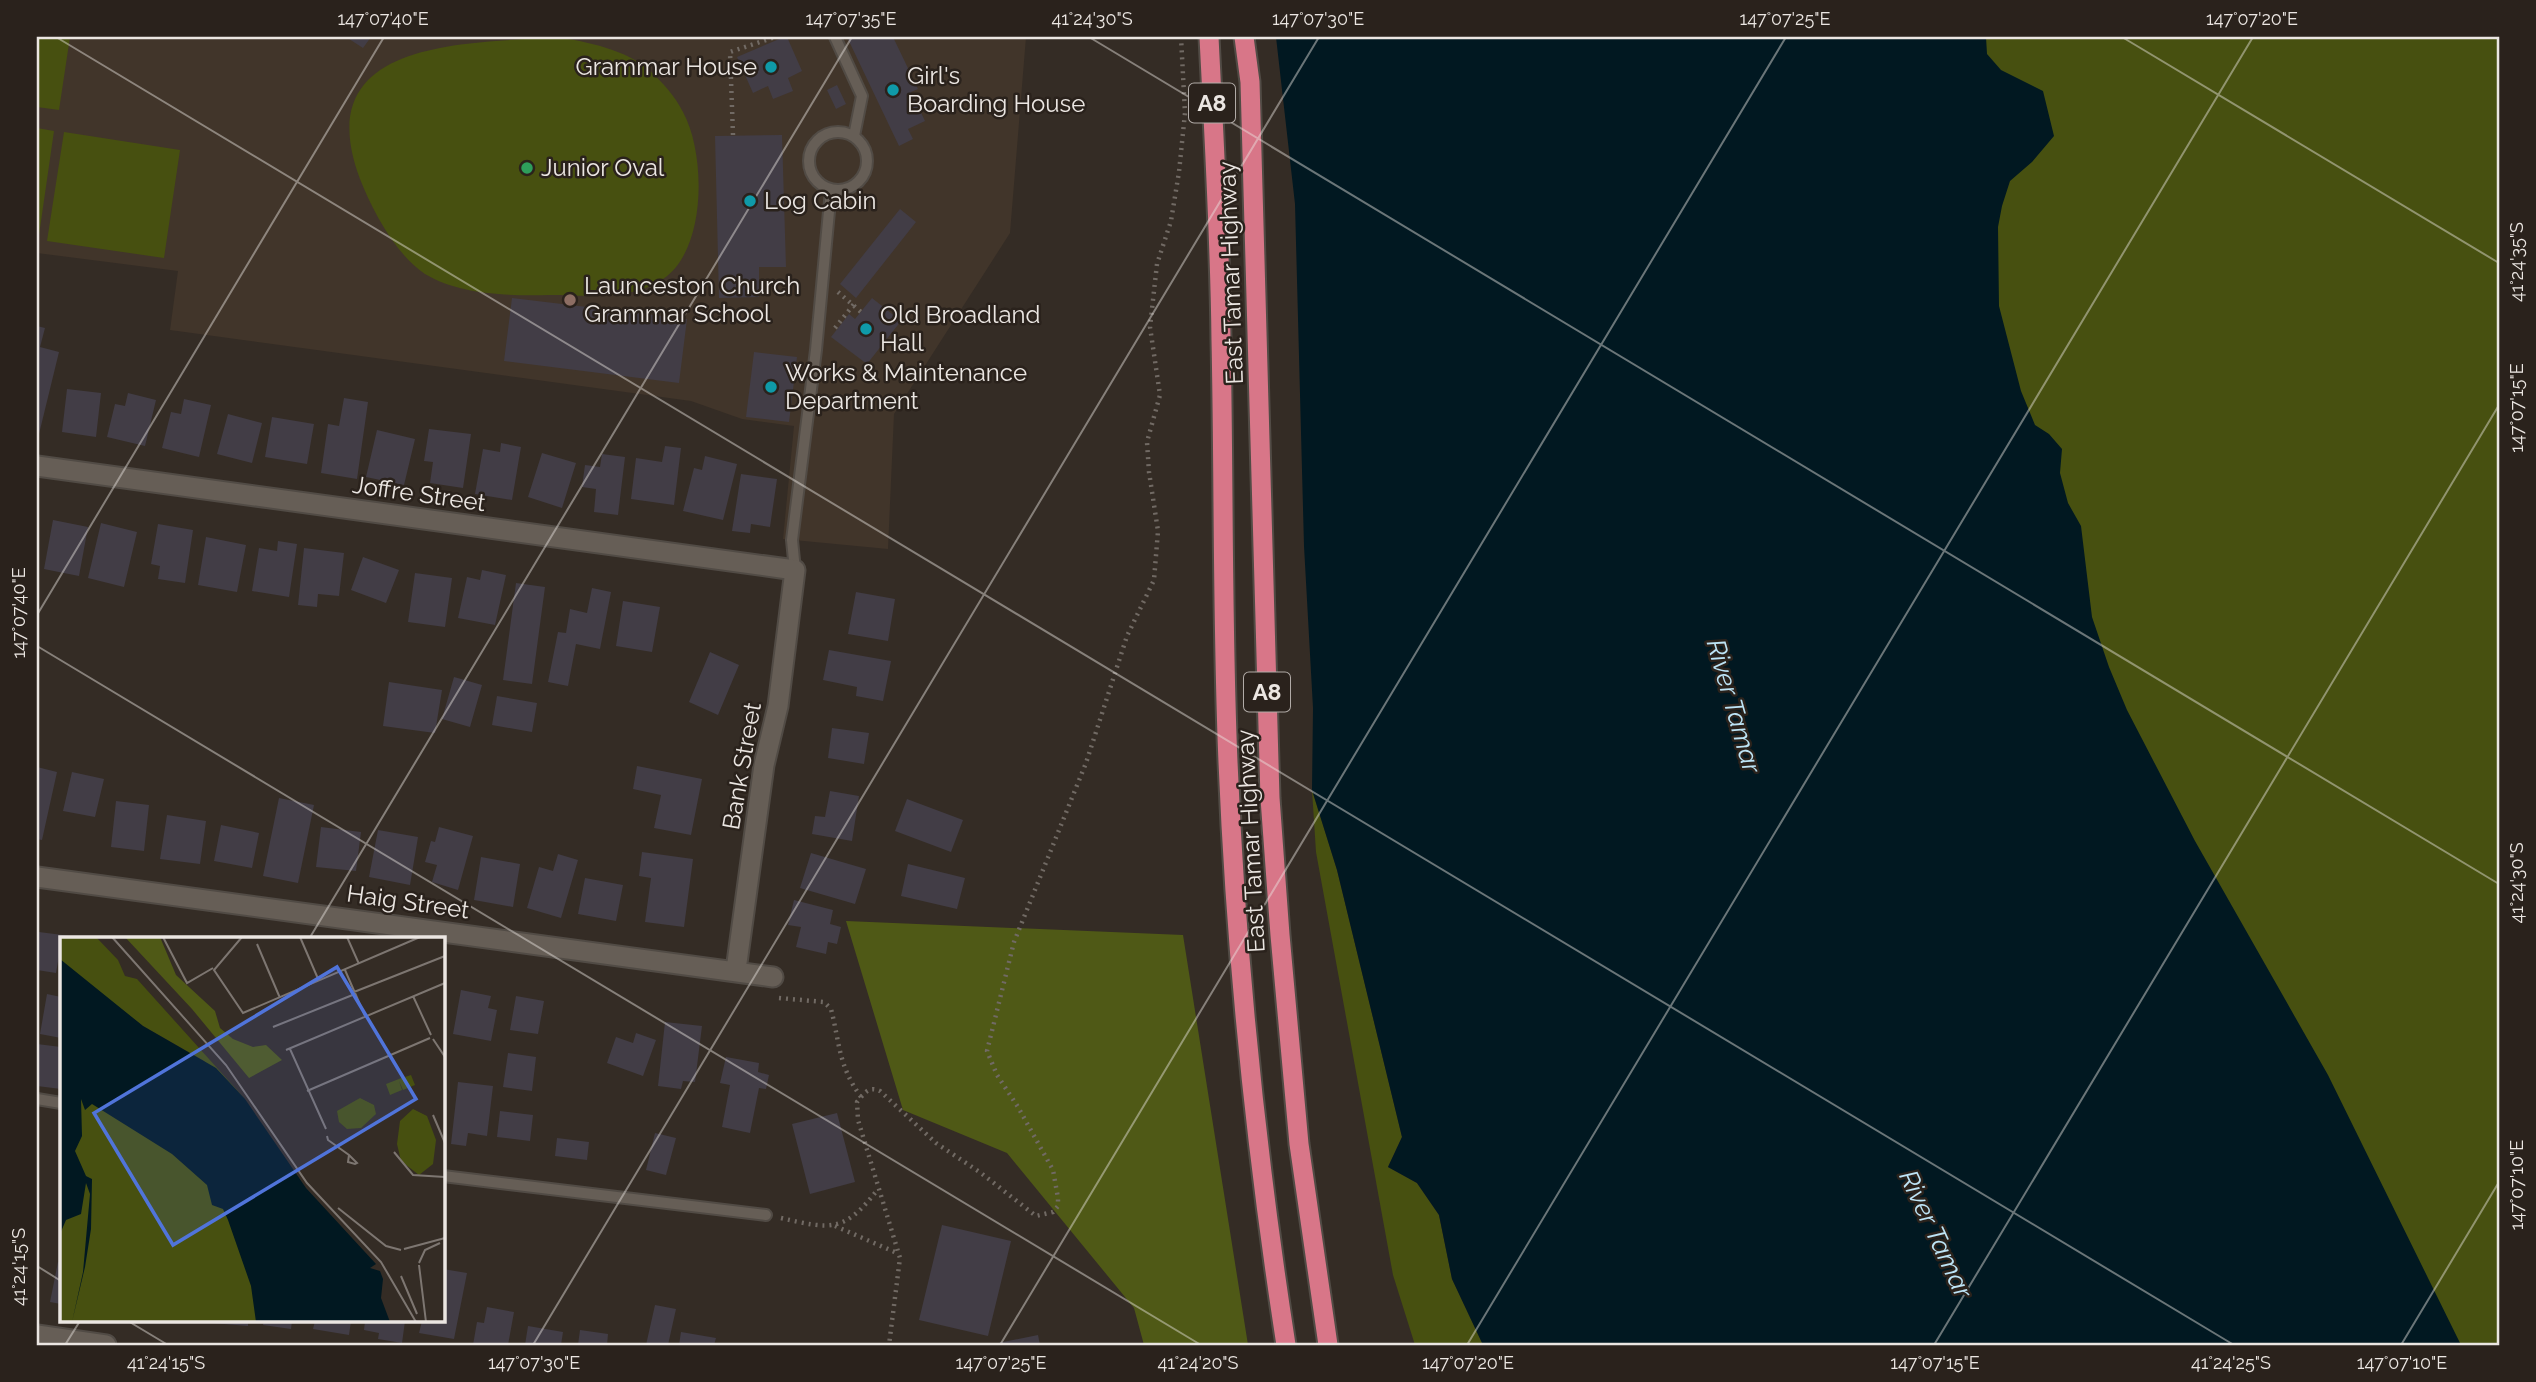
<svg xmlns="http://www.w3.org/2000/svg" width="2536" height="1382" viewBox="0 0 2536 1382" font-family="Raleway,sans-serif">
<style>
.built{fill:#41352a}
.green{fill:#475010}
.forest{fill:#4f5916}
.water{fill:#011821}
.building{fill:#423d46}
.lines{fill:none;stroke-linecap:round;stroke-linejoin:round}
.service-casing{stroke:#514b45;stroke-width:14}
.minor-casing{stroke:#514b45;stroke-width:23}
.trunk-casing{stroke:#514b45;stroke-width:23}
.path{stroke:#716a64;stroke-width:4.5;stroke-dasharray:2 5;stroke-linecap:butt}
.service{stroke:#665e56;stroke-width:10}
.minor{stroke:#665e56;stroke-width:19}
.trunk{stroke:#d87688;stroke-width:19}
.ticks{fill:none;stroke:#ebe6e2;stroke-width:2;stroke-opacity:0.45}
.culture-dot{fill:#0f9aa8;stroke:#2a221c;stroke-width:2.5}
.leisure-dot{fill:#2e9e5b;stroke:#2a221c;stroke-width:2.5}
.education-dot{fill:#8d6e63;stroke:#2a221c;stroke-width:2.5}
.labels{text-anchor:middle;stroke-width:5;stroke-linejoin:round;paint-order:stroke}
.shield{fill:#2a221c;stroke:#b1aba7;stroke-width:2}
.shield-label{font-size:23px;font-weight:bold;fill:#ebe6e2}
.poi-label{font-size:24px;fill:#ebe6e2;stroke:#2a221c;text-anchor:start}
.street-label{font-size:24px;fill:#ebe6e2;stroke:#2a221c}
.water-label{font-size:26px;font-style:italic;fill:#bde4f6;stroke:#2a221c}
.inset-road{fill:none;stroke:#7d7671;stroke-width:2}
.view{fill:#5074da;fill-opacity:0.15;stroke:#5074da;stroke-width:3.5}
.inset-edge{fill:none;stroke:#ebe6e2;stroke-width:3.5}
.neatline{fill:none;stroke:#ebe6e2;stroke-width:2.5}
.ticks-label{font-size:18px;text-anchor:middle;fill:#ebe6e2}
</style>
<rect width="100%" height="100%" fill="#342c25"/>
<!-- built -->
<path class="built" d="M37,37h989l-16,196 -116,181 -6,135 -105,-10 11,-113 -52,-7 -51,-18 -521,-71 8,-59 -141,-18z"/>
<!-- green -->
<path class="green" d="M37,37h33l-11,73 -22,-3z
M556,37c32,5 69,12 94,34 13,12 25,25 33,41 23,42 24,138 -20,167 -32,22 -77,16 -114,16 -39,1 -89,0 -124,-21 -29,-19 -53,-64 -65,-95 -53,-141 106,-135 196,-142z
M1832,37h667v1308h-102z
M37,128l17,3 -15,104 -2,-1z
M64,132l116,18 -16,108 -117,-17z
M1312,790l25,80 65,267 -14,30 29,16 22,32 13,64 31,66h-68l-22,-70 -77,-423z"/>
<!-- forest -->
<path class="forest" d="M846,921l337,14 65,410h-104l-10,-37 -127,-155 -104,-43z"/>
<!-- water -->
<path class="water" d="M1276,37h710l1,17 14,16 42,21 11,45 -22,26 -22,19 -8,25 -4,21 1,79 22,85 14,34 14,9 13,15 -2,24 8,30 13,23 11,91 17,50 18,43 68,131 133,234 133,270h-978l-31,-66 -13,-64 -22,-32 -29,-16 14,-30 -65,-267 -25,-80 1,-82 -9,-162 -9,-342z"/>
<!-- building -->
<path class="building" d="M346,37h25l-8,11z
M784,37h3l15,34 -14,7 5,13 -20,8 -5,-13 -15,7 -16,-36z
M847,37h46l25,52 -7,3 14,29 -17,8 5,10 -14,7z
M837,85l9,19 -10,5 -9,-19z
M782,135l4,132h-27v30l-40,1 -4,-162z
M900,209l16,13 -60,76 -16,-14z
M512,298l175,21 -8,64 -175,-22z
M872,298l29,23 -34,43 -36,-27 18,-23 6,5z
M37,326l8,2 -5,19 19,5 -20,82h-2z
M754,352l43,5 -8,65 -43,-5z
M67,389l34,4 -5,44 -34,-5z
M128,393l28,7 -11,46 -38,-9 8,-33 10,2z
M344,398l24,4 -11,77 -36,-6 7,-49 11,2z
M184,399l27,6 -12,52 -37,-9 9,-36 10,2z
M228,414l34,9 -10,40 -35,-9z
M272,417l42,7 -7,40 -42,-7z
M429,429l42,5 -8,54 -33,-5 3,-21 -9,-1z
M377,430l38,9 -11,46 -38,-8z
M501,443l20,4 -9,53 -37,-6 8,-45 17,3z
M665,446l16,2 -7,57 -43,-6 5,-41 26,4z
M542,453l34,10 -14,45 -34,-11z
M602,454l23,3 -7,58 -24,-3 2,-23 -14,-2 3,-22 15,2z
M705,456l32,8 -14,56 -40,-9 11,-43 8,2z
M741,474l36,5 -7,48 -19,-3 -1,9 -18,-2z
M53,520l35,7 -9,49 -35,-7z
M101,523l36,9 -13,55 -36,-9z
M158,524l35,6 -8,53 -27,-4 2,-13 -9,-2z
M206,537l40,8 -9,47 -39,-7z
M278,541l19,3 -8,53 -37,-6 7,-43 18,3z
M304,548l40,5 -5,43 -21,-2 -1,13 -19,-2z
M363,557l36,13 -13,33 -35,-13z
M482,570l24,5 -11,50 -37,-7 9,-41 13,3z
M415,573l37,5 -7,49 -37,-5z
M516,583l29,4 -13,97 -29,-4z
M592,588l19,4 -11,57 -24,-5 -8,42 -20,-4 10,-50 8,1 4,-24 17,4z
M856,592l39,7 -7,42 -40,-7z
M623,601l37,6 -8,45 -36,-6z
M829,650l62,11 -8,40 -27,-5 1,-9 -34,-7z
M710,652l29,13 -21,50 -29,-13z
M454,677l28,8 -12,42 -28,-8z
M389,682l53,8 -7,43 -52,-7z
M497,696l40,7 -5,29 -40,-7z
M832,728l37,5 -5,31 -36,-6z
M637,766l65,13 -11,56 -37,-7 7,-33 -28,-6z
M37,767l20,5 -15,68 -5,-1z
M72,772l32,7 -9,38 -32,-6z
M830,791l29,5 -7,45 -40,-7 3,-18 10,1z
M279,798l35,7 -16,78 -35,-7z
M907,799l56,21 -12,32 -56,-21z
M116,801l33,4 -5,46 -33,-4z
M167,815l39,6 -6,43 -40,-5z
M221,825l38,8 -7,35 -38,-7z
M321,827l40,5 -5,39 -40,-4z
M439,827l34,9 -15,54 -26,-8 5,-17 -12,-3 6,-21 4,1z
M378,830l40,7 -8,48 -41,-8z
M642,852l51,7 -9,68 -39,-5 6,-44 -12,-2z
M811,853l55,16 -11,35 -55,-16z
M558,854l20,6 -17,58 -34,-10 12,-41 14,4z
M481,857l39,7 -7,43 -39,-7z
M908,864l57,14 -8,31 -56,-13z
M585,878l38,7 -7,36 -38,-7z
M794,900l39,10 -3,14 11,3 -4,17 -9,-2 -2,12 -30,-7 5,-20 -13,-2z
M39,932l39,5v2h-17v18l-2,-1 -3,17 -19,-3z
M461,990l30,6 -3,12 9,2 -6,31 -38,-7z
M47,994l14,3v41l-21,-4z
M516,996l28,5 -6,33 -28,-4z
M665,1022l37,4 -7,56 -12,-1 -2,8 -23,-3z
M636,1033l20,7 -13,36 -36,-13 9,-26 17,6z
M37,1044l24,3v42l-24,-3z
M508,1053l28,4 -4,34 -29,-4z
M726,1057l33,6 -1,9 11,3 -3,14 -7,-1 -9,45 -28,-6 8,-42 -10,-2z
M458,1082l35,4 -6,50 -19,-3 -2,13 -15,-2z
M500,1111l33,4 -3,26 -33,-4z
M837,1113l18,69 -45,12 -18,-70z
M655,1133l21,5 -10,37 -20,-5z
M557,1138l32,4 -2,18 -32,-4z
M942,1225l69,16 -23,95 -69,-16z
M58,1262l3,1v41l-11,-2z
M443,1269l24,4 -13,66 -35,-6 3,-12h21z
M655,1305l21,4 -8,36h-22z
M487,1307l27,5 -6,33h-35l4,-23 7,1z
M213,1321h35v5l-36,-3z
M264,1321h28l-1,8 -28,-4z
M315,1321h36l-2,14 -36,-6z
M365,1321h40l-3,22 -24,-4 1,-6 -15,-3z
M528,1326l35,6 -2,13h-36z
M580,1330l28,4 -1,11h-29z
M681,1332l35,6 -2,7h-35z
M1038,1335l2,10h-47v-1z"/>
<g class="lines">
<!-- service casing -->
<g class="service-casing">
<path id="service" d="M835,37l27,59 -8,40
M809 161a29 29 0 1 1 58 0a29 29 0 1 1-58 0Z
M795,570l-3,-30 24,-190 15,-160
M37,1099l24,4
M443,1176l323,39"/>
</g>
<!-- minor casing -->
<g class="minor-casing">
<path id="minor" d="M37,466l758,104 -17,136 -14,59 -28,205
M37,877l736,100
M37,1335l69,10"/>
</g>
<!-- trunk casing -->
<g class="trunk-casing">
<path id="trunk" d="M1209,37c5,101 11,202 12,303 3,140 1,281 7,422 8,195 28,390 58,583
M1244,37l6,45 20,716 10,137 19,209 29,201"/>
</g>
<!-- path -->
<path class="path" d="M733,135l-3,-83 45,-15
M838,292l23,20
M835,328l19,-24
M779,998l45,4 7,7c9,35 7,56 30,88l-4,5 1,18 42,138 -11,87
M861,1097c6,-7 10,-10 19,-6l56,52 45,30 55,43 17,-4 5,-6v-8l-5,-28 -35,-63 -21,-32 -10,-24 27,-109 72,-179 41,-127 27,-56 4,-49 -9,-59 -2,-30 13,-47 -10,-68 7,-63 14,-43 8,-49 6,-59 -4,-76
M781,1218c51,12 64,14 97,-29
M835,1226l62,27"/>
<!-- service -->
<use href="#service" class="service"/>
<!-- minor -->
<use href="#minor" class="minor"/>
<!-- trunk -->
<use href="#trunk" class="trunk"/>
</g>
<!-- ticks -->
<path class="ticks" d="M56,37l2178,1308M1089,37l1410,847M2122,37l377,226M37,615l347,-578M37,646l1164,699M309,939l543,-902M37,1266l24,15M128,1321l40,24M65,1345l15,-24M533,1345l786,-1308M1000,1345l786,-1308M1467,1345l786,-1308M1934,1345l565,-940M2401,1345l98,-163"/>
<!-- markers -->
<g class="culture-dot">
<circle cx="771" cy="67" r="7"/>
<circle cx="893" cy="90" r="7"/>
<circle cx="750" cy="201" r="7"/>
<circle cx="866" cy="329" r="7"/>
<circle cx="771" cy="387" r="7"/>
</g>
<circle class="leisure-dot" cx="527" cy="168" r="7"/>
<circle class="education-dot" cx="570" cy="300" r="7"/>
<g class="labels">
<!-- shield labels -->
<g class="shield">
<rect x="1189" y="83.5" width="46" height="39" rx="5"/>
<rect x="1244" y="672.5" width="46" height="39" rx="5"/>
</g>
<g class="shield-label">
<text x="1212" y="111">A8</text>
<text x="1267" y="700">A8</text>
</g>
<!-- poi labels -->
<g class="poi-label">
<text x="757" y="75" text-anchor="end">Grammar House</text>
<text x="907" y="84">Girl's<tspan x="907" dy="28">Boarding House</tspan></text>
<text x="541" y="176">Junior Oval</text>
<text x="764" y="209">Log Cabin</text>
<text x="584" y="294">Launceston Church<tspan x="584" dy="28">Grammar School</tspan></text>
<text x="880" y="323">Old Broadland<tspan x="880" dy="28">Hall</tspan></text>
<text x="785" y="381">Works &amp; Maintenance<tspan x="785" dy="28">Department</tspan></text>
</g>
<!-- street labels -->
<g class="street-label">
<text transform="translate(1231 273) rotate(-92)" y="8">East Tamar Highway</text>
<text transform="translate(419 494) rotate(8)" y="8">Joffre Street</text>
<text transform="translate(742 766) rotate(-80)" y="8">Bank Street</text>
<text transform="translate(1251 841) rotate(-93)" y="8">East Tamar Highway</text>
<text transform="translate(408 902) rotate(8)" y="8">Haig Street</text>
</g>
<!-- water labels -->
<g class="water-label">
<text transform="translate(1734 706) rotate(74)" y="9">River Tamar</text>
<text transform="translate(1936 1234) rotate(65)" y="9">River Tamar</text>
</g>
</g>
<!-- overview -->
<g transform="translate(60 937)">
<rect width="385" height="385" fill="#342c25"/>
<path d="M0,0h36l22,23 7,16 12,3 108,120 -41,-38 -61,-35 -74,-57 -9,-10zM0,136l150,100 64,149h-214zM351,138l4,10 -12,5 -4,-9 3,9 -12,5 -4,-11 18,-7 3,5 -2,-5zM300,161l14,7 2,9 -15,14 -14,1 -8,-7 -2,-11zM353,172l14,7 9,24 -3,24 -14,11 -18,-14 -4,-17 3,-23z" fill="#475010"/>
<path d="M65,0h35l16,38 39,36 5,17 13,11 20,8 13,-2 16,15 -33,18 -57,-69z" fill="#4f5916"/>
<path d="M0,22l83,67 73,42 29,31 61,89 70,76 -6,4 10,3 3,8 -2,19 9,24h-134l-5,-36 -23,-66 -5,-11 -11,-4 -5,-20 -35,-31 -80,-50 -7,6 -4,-11 1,37 -7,15 11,25 6,3 -1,50 -6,38 -13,55 11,-50 7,-78 -4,-11 -5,31 -15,6 -6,14z" fill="#011821"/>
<path class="inset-road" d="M52,0l114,128 81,118 74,79 35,60M103,0l24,46 26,-15M182,0l-28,33 29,43 177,-76M240,0l19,44M287,0l12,27M197,7l23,54M285,33l20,46M294,55l91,-36M353,59l18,39M213,90l82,-33M373,102l12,18M230,112l36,80M226,113l159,-67M247,154l123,-53M373,178l12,28M267,199l1,4 21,15 8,8 -2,1 -7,-2 1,-7M334,215l19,23 32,2M278,271l48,38 15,4M344,312l41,-11M359,326l6,-13 15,-7M359,328l7,57M341,339l16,38"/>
<path class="view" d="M277,30l79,132 -243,146 -79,-132z"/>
<rect width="385" height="385" class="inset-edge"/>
</g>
<!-- border -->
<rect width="2536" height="1382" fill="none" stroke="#2a221c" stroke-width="77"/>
<rect x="38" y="38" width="2460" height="1306" class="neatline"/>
<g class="ticks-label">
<text x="383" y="25">147°07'40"E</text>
<text x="851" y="25">147°07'35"E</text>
<text x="1092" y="25">41°24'30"S</text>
<text x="1318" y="25">147°07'30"E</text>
<text x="1785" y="25">147°07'25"E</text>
<text x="2252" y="25">147°07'20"E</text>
<text transform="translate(2517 262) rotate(-90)" y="6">41°24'35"S</text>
<text transform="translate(2517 408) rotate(-90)" y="6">147°07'15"E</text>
<text transform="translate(19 613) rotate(-90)" y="6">147°07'40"E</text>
<text transform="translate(2517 883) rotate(-90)" y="6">41°24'30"S</text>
<text transform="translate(2517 1185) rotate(-90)" y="6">147°07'10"E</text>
<text transform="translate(19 1267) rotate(-90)" y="6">41°24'15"S</text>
<text x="166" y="1369">41°24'15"S</text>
<text x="534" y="1369">147°07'30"E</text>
<text x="1001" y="1369">147°07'25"E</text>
<text x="1198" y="1369">41°24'20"S</text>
<text x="1468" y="1369">147°07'20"E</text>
<text x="1935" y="1369">147°07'15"E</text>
<text x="2231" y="1369">41°24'25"S</text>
<text x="2402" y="1369">147°07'10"E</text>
</g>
</svg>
